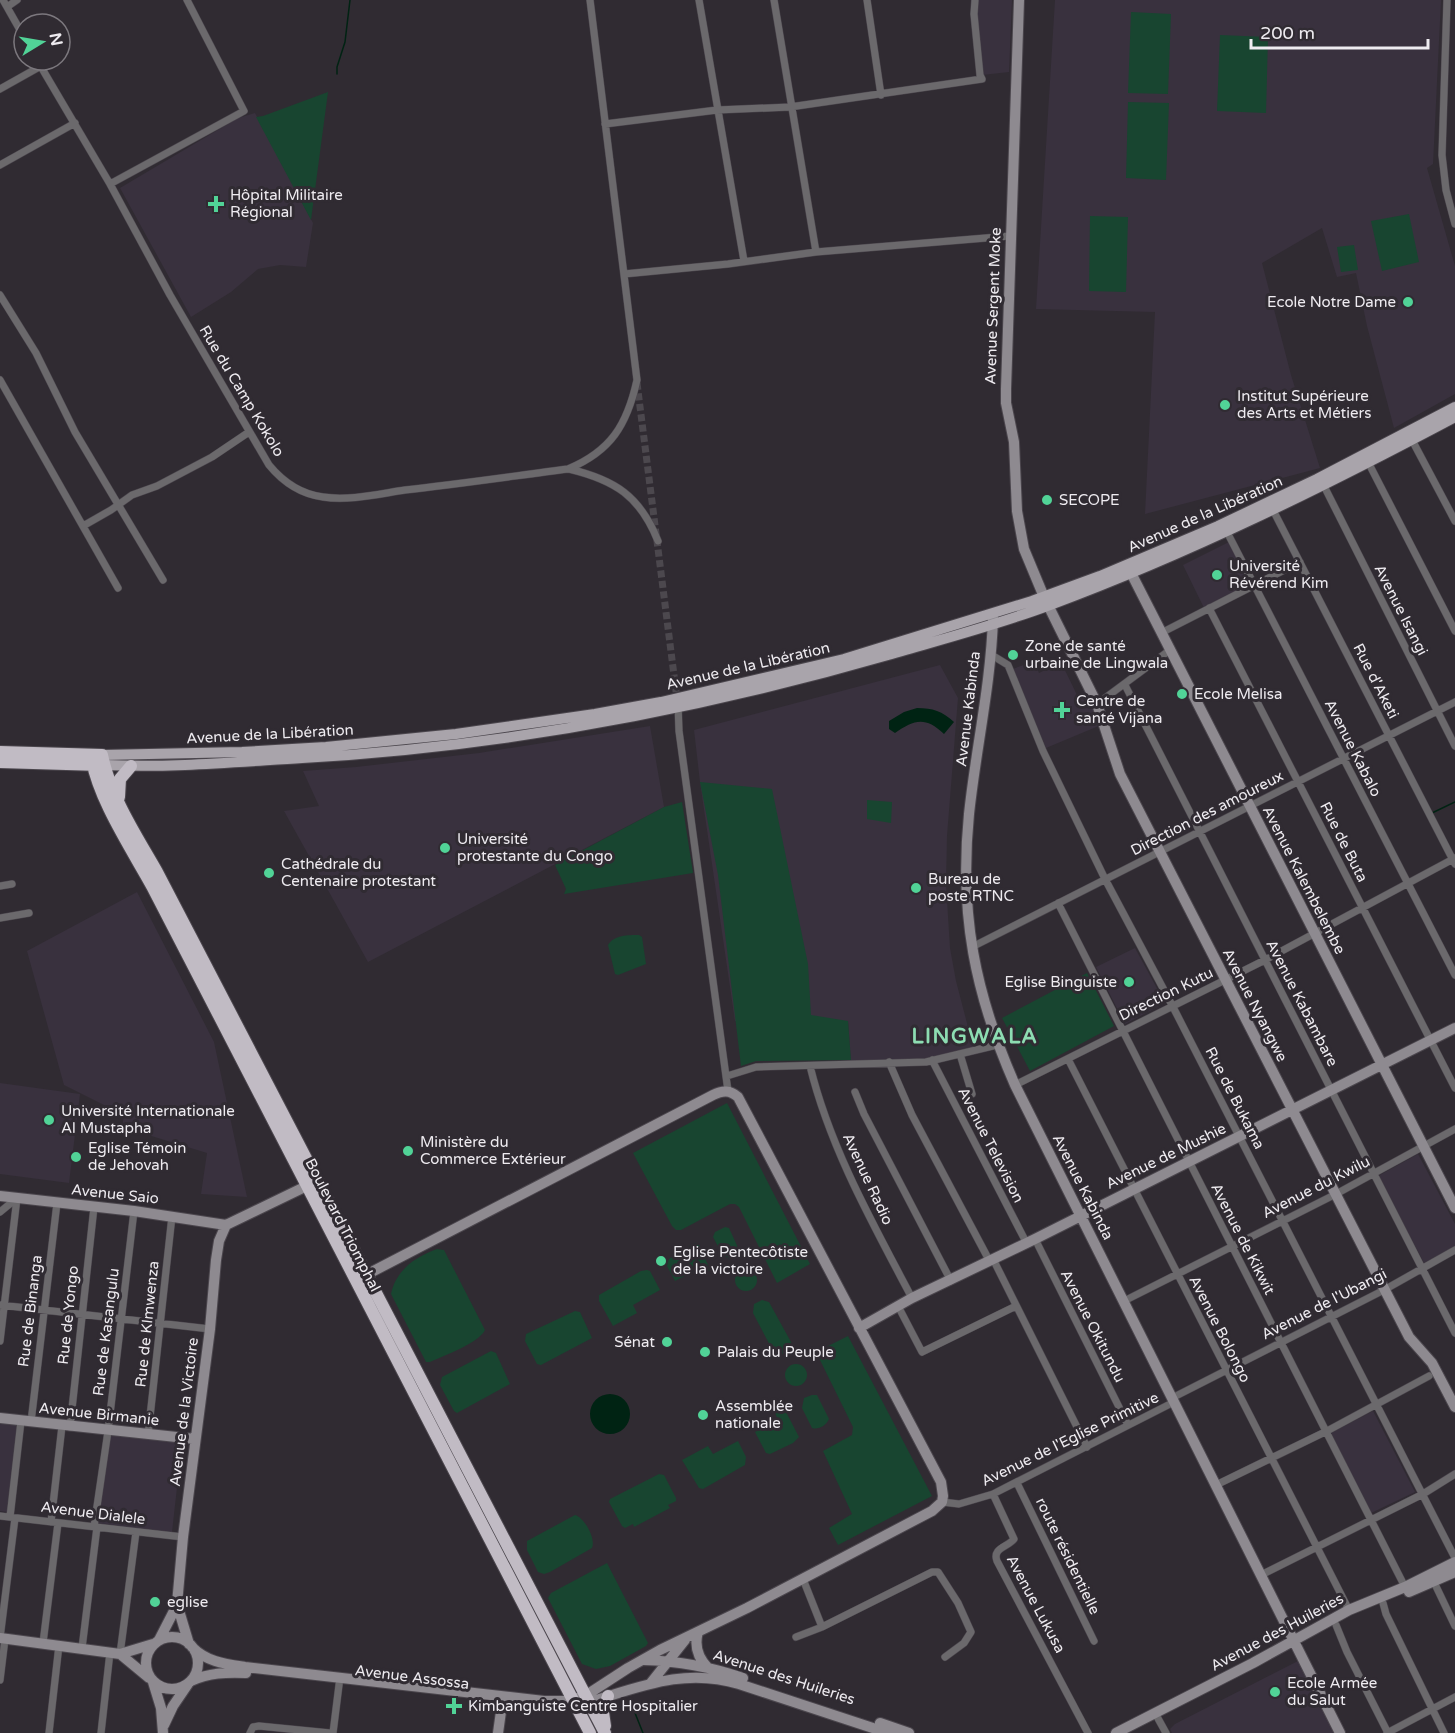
<svg xmlns="http://www.w3.org/2000/svg" width="1455" height="1733" viewBox="0 0 1455 1733" font-family="'Varela Round',sans-serif">
<style>
.built{fill:#39313e}
.green{fill:#184530}
.water{fill:#002313}
.lines{fill:none;stroke-linecap:round;stroke-linejoin:round}
.stream{stroke:#002313;stroke-width:1.5}
.street-tunnel{stroke:#4c484e;stroke-width:7;stroke-dasharray:7 3.5;stroke-linecap:butt}
.street-casing{stroke:#4b464d;stroke-width:8}
.secondary-casing{stroke:#4b464d;stroke-width:12}
.primary-casing{stroke:#4b464d;stroke-width:12}
.highway-casing{stroke:#4b464d;stroke-width:14}
.street{stroke:#6b696c;stroke-width:7}
.secondary{stroke:#8e8a90;stroke-width:10}
.primary{stroke:#a9a4ab;stroke-width:10}
.highway{stroke:#c1bbc4;stroke-width:12}
.poi-dot{fill:#51d397;stroke:#302b32;stroke-width:2}
.labels{text-anchor:middle;stroke-width:6;stroke-linejoin:round;paint-order:stroke}
.poi-label{font-size:15px;fill:#eeebf0;stroke:#302b32;text-anchor:start}
.street-label{font-size:15px;fill:#eeebf0;stroke:#302b32}
.district-label{font-size:21px;font-weight:bold;letter-spacing:1.5px;fill:#8dddb2;stroke:#302b32}
</style>
<rect width="100%" height="100%" fill="#302b32"/>
<!-- built -->
<path class="built" d="M978,0h34l-3,72 -27,3 -6,-60z
M1055,0h386l-8,164 -6,4 28,98v128l-61,34 -27,-102 -11,-53 -19,4 -15,-49 -60,35 29,112 29,93 -175,46 10,-202 -119,-3z
M255,113l58,110 -7,44 -26,-2 -22,4 -27,23 -40,25 -71,-129 118,-70z
M1229,542l23,44 -47,24 -22,-45z
M1034,661l5,12 22,-11 16,33 7,-3 17,33 -55,23 -33,-79z
M940,665l18,33 -11,138 -1,48 4,64 6,33 18,69 -42,10 -81,4 -3,-43h-113l-35,-239 -6,-52z
M650,726l14,81 -296,155 -84,-151 35,-5 -16,-35 53,-4 123,-14z
M137,892l77,150 33,155 -46,-3 6,-41 -85,-26 2,-12 -60,-30 -37,-134z
M1135,948l30,55 -40,21 -29,-57z
M0,1083l80,11 -11,89 -69,-9z
M1418,1154l37,70v23l-31,16 -46,-87z
M1373,1411l42,81 -44,21 -40,-80z
M0,1422l17,2 -10,88 -7,-1z
M109,1434l73,9 -10,89 -75,-9z
M1298,1661l36,72h-162l-2,-4 5,-5z"/>
<!-- green -->
<path class="green" d="M1131,12l40,2 -3,80 -40,-1z
M1220,35l48,2 -2,76 -49,-2z
M328,92l-17,128 -55,-103 7,-1z
M1128,102l41,1 -3,77 -40,-2z
M1409,214l10,48 -37,9 -11,-50z
M1090,216l38,1 -2,75 -37,-1z
M1354,245l4,25 -17,2 -4,-25z
M700,782l72,7 36,175 3,51 37,6 3,39 -95,1 -15,5 -23,-191z
M867,800l25,2 -1,21 -24,-4z
M682,802l11,71 -129,21 2,-5 -11,-24 109,-58z
M639,935l3,2 4,27 -28,11 -3,-1 -7,-29c6,-10 20,-10 31,-10z
M1087,973l27,53 -84,45 -28,-53z
M727,1103l83,161 -33,19 -38,-76 -4,-3h-5l-49,26h-5l-4,-4 -39,-73z
M725,1227l4,1 11,24 -1,3 -9,4 -8,-5 -9,-17 2,-5z
M694,1243l5,1 11,26 -6,5 -4,-7 -25,13 -8,-15 2,-7z
M437,1249l7,1 41,80c-6,13 -42,26 -55,32h-4l-35,-68c5,-24 24,-37 46,-45z
M735 1280a11 11 0 1 1 22 0a11 11 0 1 1-22 0Z
M647,1270l3,1 10,19 -27,15 4,8 -24,13 -14,-25v-6l42,-24z
M762,1300l7,2 22,40 1,5 -7,6 -8,3 -3,-3 -21,-40 1,-9z
M575,1311l5,1 12,26 -51,27 -4,-1 -12,-23 1,-7z
M848,1336l84,160 -94,49 -9,-17 23,-14 -29,-63 29,-16 1,-8 -35,-71 4,-7z
M491,1351l5,2 14,31 -53,29 -3,-2 -14,-26 2,-8z
M785 1375a11 11 0 1 1 22 0a11 11 0 1 1-22 0Z
M812,1395h5l12,24c-3,7 -11,11 -17,9l-10,-20 2,-10z
M785,1410l14,27 -6,6 -23,11 -4,-1 -11,-21 23,-12 -3,-7z
M738,1441l8,16 -1,8 -42,24 -4,-1 -17,-28 26,-14 5,8z
M659,1474l5,1 12,23v3l-8,4 2,3 -36,19 -1,-3 -8,4 -3,-2 -13,-24 1,-3z
M575,1515c10,3 21,24 17,33l-42,24 -6,2 -6,-2 -11,-22v-9z
M607,1563l41,80 -2,3 -36,20 -14,3 -14,-5 -34,-66 3,-5z"/>
<!-- water -->
<path class="water" d="M917,708c16,0 25,3 37,14l-10,12c-19,-18 -30,-14 -49,-1l-6,-4v-8l15,-9z
M590 1414a20 20 0 1 1 40 0a20 20 0 1 1-40 0Z"/>
<g class="lines">
<!-- stream -->
<path class="stream" d="M337,74v-7l8,-25 5,-42
M1432,813l23,-11
M631,1703l12,30"/>
<!-- street-tunnel -->
<path class="street-tunnel" d="M637,383l40,316"/>
<!-- street casing -->
<g class="street-casing">
<path id="street" d="M3,0l21,37
M699,0l45,261
M774,0l42,252
M867,0l14,95
M1447,0l-5,155 4,35 9,34
M7,7l10,-7
M37,60l73,124 60,111 99,170c14,17 31,29 54,32 26,4 55,-3 82,-7 54,-6 109,-14 163,-21 43,-18 59,-44 69,-89l-47,-380
M0,89l41,-23
M605,124l112,-14 73,-3 192,-28 -2,-4 -6,-61 1,-14
M0,165l75,-42
M110,184l134,-73 -57,-111
M624,274l104,-10 88,-12 194,-16
M0,295l36,58 39,79 88,148
M0,380l118,208
M1412,440l43,81
M1367,460l88,171
M569,469c46,11 71,27 89,72
M1324,486l131,260
M1273,510l182,354
M83,526l28,-16 21,-15 25,-9 55,-29 37,-25
M1227,532l228,443
M1209,608l246,480
M1161,633l139,-71
M990,654l18,11 35,86 62,128 68,128 282,551
M1125,685l330,648
M678,704l1,27 49,360
M1097,704l73,-54
M0,886l12,-2
M1058,903l347,684
M0,918l29,-5
M972,947l483,-245
M960,1054l12,40
M1068,1059l281,551
M932,1060l94,182
M889,1062l23,53 77,145
M810,1066c20,82 63,158 102,232
M727,1076l29,-9 170,-5 71,-17
M1015,1085l250,-125 190,-102
M855,1092l9,22 87,167
M0,1212l17,-14
M1035,1239l93,186
M993,1259l94,188
M1124,1301l212,-107 119,-65
M0,1305l210,24
M898,1306l24,46 94,-46
M0,1341l17,-143
M1172,1398l212,-108 71,-40
M31,1422l26,-219
M70,1427l24,-220
M148,1435l24,-219
M1017,1483l77,158
M1216,1485l111,-54 102,-55
M993,1494l21,45c-6,8 -22,9 -17,22l91,172
M942,1502l17,2 34,-10 181,-92
M0,1516l183,21
M10,1517l11,-96
M51,1522l11,-96
M94,1527l14,-96 26,-220
M1261,1575l162,-81 32,-20
M803,1579l19,48
M1433,1580l22,46
M1383,1603l3,11 58,119
M1336,1625l11,27 41,81
M796,1637l26,-10 110,-55h6l20,31 13,29 -7,11 -19,14
M0,1638l15,-120
M43,1643l15,-120
M82,1648l15,-121
M120,1654l16,-122
M0,1680l5,-41
M1155,1713l11,20
M49,1733l10,-88
M101,1733l9,-81
M250,1733l3,-6 6,-1 71,7
M333,1733l7,-56
M1387,1733l68,-36"/>
</g>
<!-- secondary casing -->
<g class="secondary-casing">
<path id="secondary" d="M1019,0l-13,389v14l8,39 3,69 7,38 20,48 53,107 23,70 289,563 23,26 23,44
M1128,567l327,641
M993,618c-2,66 -17,130 -24,196 -10,100 6,180 46,271l325,648
M0,1196l134,15 92,14
M226,1225l89,-43
M859,1328l53,-30 123,-59 420,-211
M0,1418l195,21
M1409,1592l46,-20
M698,1632c-4,14 0,26 10,36
M146 1663a26 26 0 1 1 52 0a26 26 0 1 1-52 0Z
M0,1638l120,16 33,-10
M159,1640l18,-35
M189,1644l-12,-40 6,-67 27,-208 6,-69 3,-19 7,-16
M192,1647c15,15 33,17 53,20l299,34h20l21,-5 43,-28 32,-18 87,-42 185,-97 10,-9 1,-6 -2,-14 -203,-385c-8,-7 -15,-7 -25,-2l-353,183
M120,1654l29,24
M644,1660c33,1 67,7 99,18
M191,1681c18,-8 35,-9 55,-8
M153,1682l8,26 2,25
M650,1684l35,-44
M583,1704c55,-16 99,-37 156,-20l149,49
M880,1723l29,10
M164,1725l9,-19 15,-22
M498,1733l5,-36
M1116,1733l137,-70 96,-53 56,-23 50,-25"/>
</g>
<!-- primary casing -->
<g class="primary-casing">
<path id="primary" d="M102,755l140,-3 84,-5 130,-13 139,-20 66,-12 183,-43 188,-58 68,-25 118,-50 99,-47 138,-72
M104,765c66,3 132,-3 198,-7 199,-11 395,-48 586,-103 54,-16 109,-30 162,-50 140,-52 273,-118 405,-188"/>
</g>
<!-- highway casing -->
<g class="highway-casing">
<path id="highway" d="M0,752l102,3c9,43 34,80 55,117l448,861
M91,755c6,42 40,93 61,131l438,847
M0,762l100,3
M119,797l1,-18 11,-13
M605,1726l-2,-14 5,-16"/>
</g>
<!-- street -->
<use href="#street" class="street"/>
<!-- secondary -->
<use href="#secondary" class="secondary"/>
<!-- primary -->
<use href="#primary" class="primary"/>
<!-- highway -->
<use href="#highway" class="highway"/>
</g>
<!-- markers -->
<g class="poi-dot">
<path d="M213 195h6v6h6v6h-6v6h-6v-6h-6v-6h6z"/>
<circle cx="1408" cy="302" r="6"/>
<circle cx="1225" cy="405" r="6"/>
<circle cx="1047" cy="500" r="6"/>
<circle cx="1217" cy="575" r="6"/>
<circle cx="1013" cy="655" r="6"/>
<circle cx="1182" cy="694" r="6"/>
<path d="M1059 701h6v6h6v6h-6v6h-6v-6h-6v-6h6z"/>
<circle cx="445" cy="848" r="6"/>
<circle cx="269" cy="873" r="6"/>
<circle cx="916" cy="888" r="6"/>
<circle cx="1129" cy="982" r="6"/>
<circle cx="49" cy="1120" r="6"/>
<circle cx="408" cy="1151" r="6"/>
<circle cx="76" cy="1157" r="6"/>
<circle cx="661" cy="1261" r="6"/>
<circle cx="667" cy="1342" r="6"/>
<circle cx="705" cy="1352" r="6"/>
<circle cx="703" cy="1415" r="6"/>
<circle cx="155" cy="1602" r="6"/>
<circle cx="1275" cy="1692" r="6"/>
<path d="M451 1697h6v6h6v6h-6v6h-6v-6h-6v-6h6z"/>
</g>
<g class="labels">
<!-- poi labels -->
<g class="poi-label">
<text x="230" y="200">Hôpital Militaire<tspan x="230" dy="17">Régional</tspan></text>
<text x="1396" y="307" text-anchor="end">Ecole Notre Dame</text>
<text x="1237" y="401">Institut Supérieure<tspan x="1237" dy="17">des Arts et Métiers</tspan></text>
<text x="1059" y="505">SECOPE</text>
<text x="1229" y="571">Université<tspan x="1229" dy="17">Révérend Kim</tspan></text>
<text x="1025" y="651">Zone de santé<tspan x="1025" dy="17">urbaine de Lingwala</tspan></text>
<text x="1194" y="699">Ecole Melisa</text>
<text x="1076" y="706">Centre de<tspan x="1076" dy="17">santé Vijana</tspan></text>
<text x="457" y="844">Université<tspan x="457" dy="17">protestante du Congo</tspan></text>
<text x="281" y="869">Cathédrale du<tspan x="281" dy="17">Centenaire protestant</tspan></text>
<text x="928" y="884">Bureau de<tspan x="928" dy="17">poste RTNC</tspan></text>
<text x="1117" y="987" text-anchor="end">Eglise Binguiste</text>
<text x="61" y="1116">Université Internationale<tspan x="61" dy="17">Al Mustapha</tspan></text>
<text x="420" y="1147">Ministère du<tspan x="420" dy="17">Commerce Extérieur</tspan></text>
<text x="88" y="1153">Eglise Témoin<tspan x="88" dy="17">de Jehovah</tspan></text>
<text x="673" y="1257">Eglise Pentecôtiste<tspan x="673" dy="17">de la victoire</tspan></text>
<text x="655" y="1347" text-anchor="end">Sénat</text>
<text x="717" y="1357">Palais du Peuple</text>
<text x="715" y="1411">Assemblée<tspan x="715" dy="17">nationale</tspan></text>
<text x="167" y="1607">eglise</text>
<text x="1287" y="1688">Ecole Armée<tspan x="1287" dy="17">du Salut</tspan></text>
<text x="468" y="1711">Kimbanguiste Centre Hospitalier</text>
</g>
<!-- street labels -->
<g class="street-label">
<text transform="translate(993 306) rotate(-88)" y="5">Avenue Sergent Moke</text>
<text transform="translate(242 391) rotate(59)" y="5">Rue du Camp Kokolo</text>
<text transform="translate(1205 514) rotate(-24)" y="5">Avenue de la Libération</text>
<text transform="translate(1401 610) rotate(63)" y="5">Avenue Isangi</text>
<text transform="translate(748 666) rotate(-13)" y="5">Avenue de la Libération</text>
<text transform="translate(1376 681) rotate(63)" y="5">Rue d'Aketi</text>
<text transform="translate(968 709) rotate(-83)" y="5">Avenue Kabinda</text>
<text transform="translate(270 734) rotate(-3)" y="5">Avenue de la Libération</text>
<text transform="translate(1353 748) rotate(63)" y="5">Avenue Kabalo</text>
<text transform="translate(1207 813) rotate(-27)" y="5">Direction des amoureux</text>
<text transform="translate(1344 842) rotate(63)" y="5">Rue de Buta</text>
<text transform="translate(1304 880) rotate(63)" y="5">Avenue Kalembelembe</text>
<text transform="translate(1166 994) rotate(-26)" y="5">Direction Kutu</text>
<text transform="translate(1302 1003) rotate(63)" y="5">Avenue Kabambare</text>
<text transform="translate(1255 1005) rotate(63)" y="5">Avenue Nyangwe</text>
<text transform="translate(1235 1098) rotate(63)" y="5">Rue de Bukama</text>
<text transform="translate(991 1145) rotate(63)" y="5">Avenue Television</text>
<text transform="translate(1166 1156) rotate(-26)" y="5">Avenue de Mushie</text>
<text transform="translate(868 1179) rotate(65)" y="5">Avenue Radio</text>
<text transform="translate(1083 1187) rotate(63)" y="5">Avenue Kabinda</text>
<text transform="translate(1316 1187) rotate(-27)" y="5">Avenue du Kwilu</text>
<text transform="translate(115 1194) rotate(6)" y="5">Avenue Saio</text>
<text transform="translate(343 1225) rotate(63)" y="5">Boulevard Triomphal</text>
<text transform="translate(1243 1239) rotate(63)" y="5">Avenue de Kikwit</text>
<text transform="translate(1324 1304) rotate(-27)" y="5">Avenue de l'Ubangi</text>
<text transform="translate(30 1311) rotate(-83)" y="5">Rue de Binanga</text>
<text transform="translate(68 1315) rotate(-84)" y="5">Rue de Yongo</text>
<text transform="translate(147 1324) rotate(-84)" y="5">Rue de KImwenza</text>
<text transform="translate(1093 1326) rotate(63)" y="5">Avenue Okitundu</text>
<text transform="translate(1220 1329) rotate(63)" y="5">Avenue Bolongo</text>
<text transform="translate(106 1332) rotate(-83)" y="5">Rue de Kasangulu</text>
<text transform="translate(184 1412) rotate(-83)" y="5">Avenue de la Victoire</text>
<text transform="translate(99 1414) rotate(6)" y="5">Avenue Birmanie</text>
<text transform="translate(1070 1439) rotate(-26)" y="5">Avenue de l'Eglise Primitive</text>
<text transform="translate(93 1513) rotate(7)" y="5">Avenue Dialele</text>
<text transform="translate(1068 1556) rotate(64)" y="5">route résidentielle</text>
<text transform="translate(1036 1604) rotate(62)" y="5">Avenue Lukusa</text>
<text transform="translate(1277 1632) rotate(-28)" y="5">Avenue des Huileries</text>
<text transform="translate(412 1677) rotate(7)" y="5">Avenue Assossa</text>
<text transform="translate(784 1677) rotate(18)" y="5">Avenue des Huileries</text>
</g>
<!-- district labels -->
<g class="district-label">
<text x="975" y="1043">LINGWALA</text>
</g>
</g>
<!-- north arrow -->
<g transform="translate(42 42) rotate(79)"><circle r="28" fill="#302b32" stroke="#7c787e" stroke-width="1.5"/>
<path d="M0-4.5L10 22L0 15L-10 22Z" fill="#51d397"/>
<text y="-9" font-size="16" font-weight="bold" text-anchor="middle" fill="#eeebf0">N</text>
</g>
<!-- scale -->
<path d="M1251 39v9h177v-9" fill="none" stroke="#eeebf0" stroke-width="3"/>
<text x="1260" y="39" font-size="18" fill="#eeebf0" stroke="#302b32" stroke-width="4.5" paint-order="stroke">200 m</text>
</svg>
